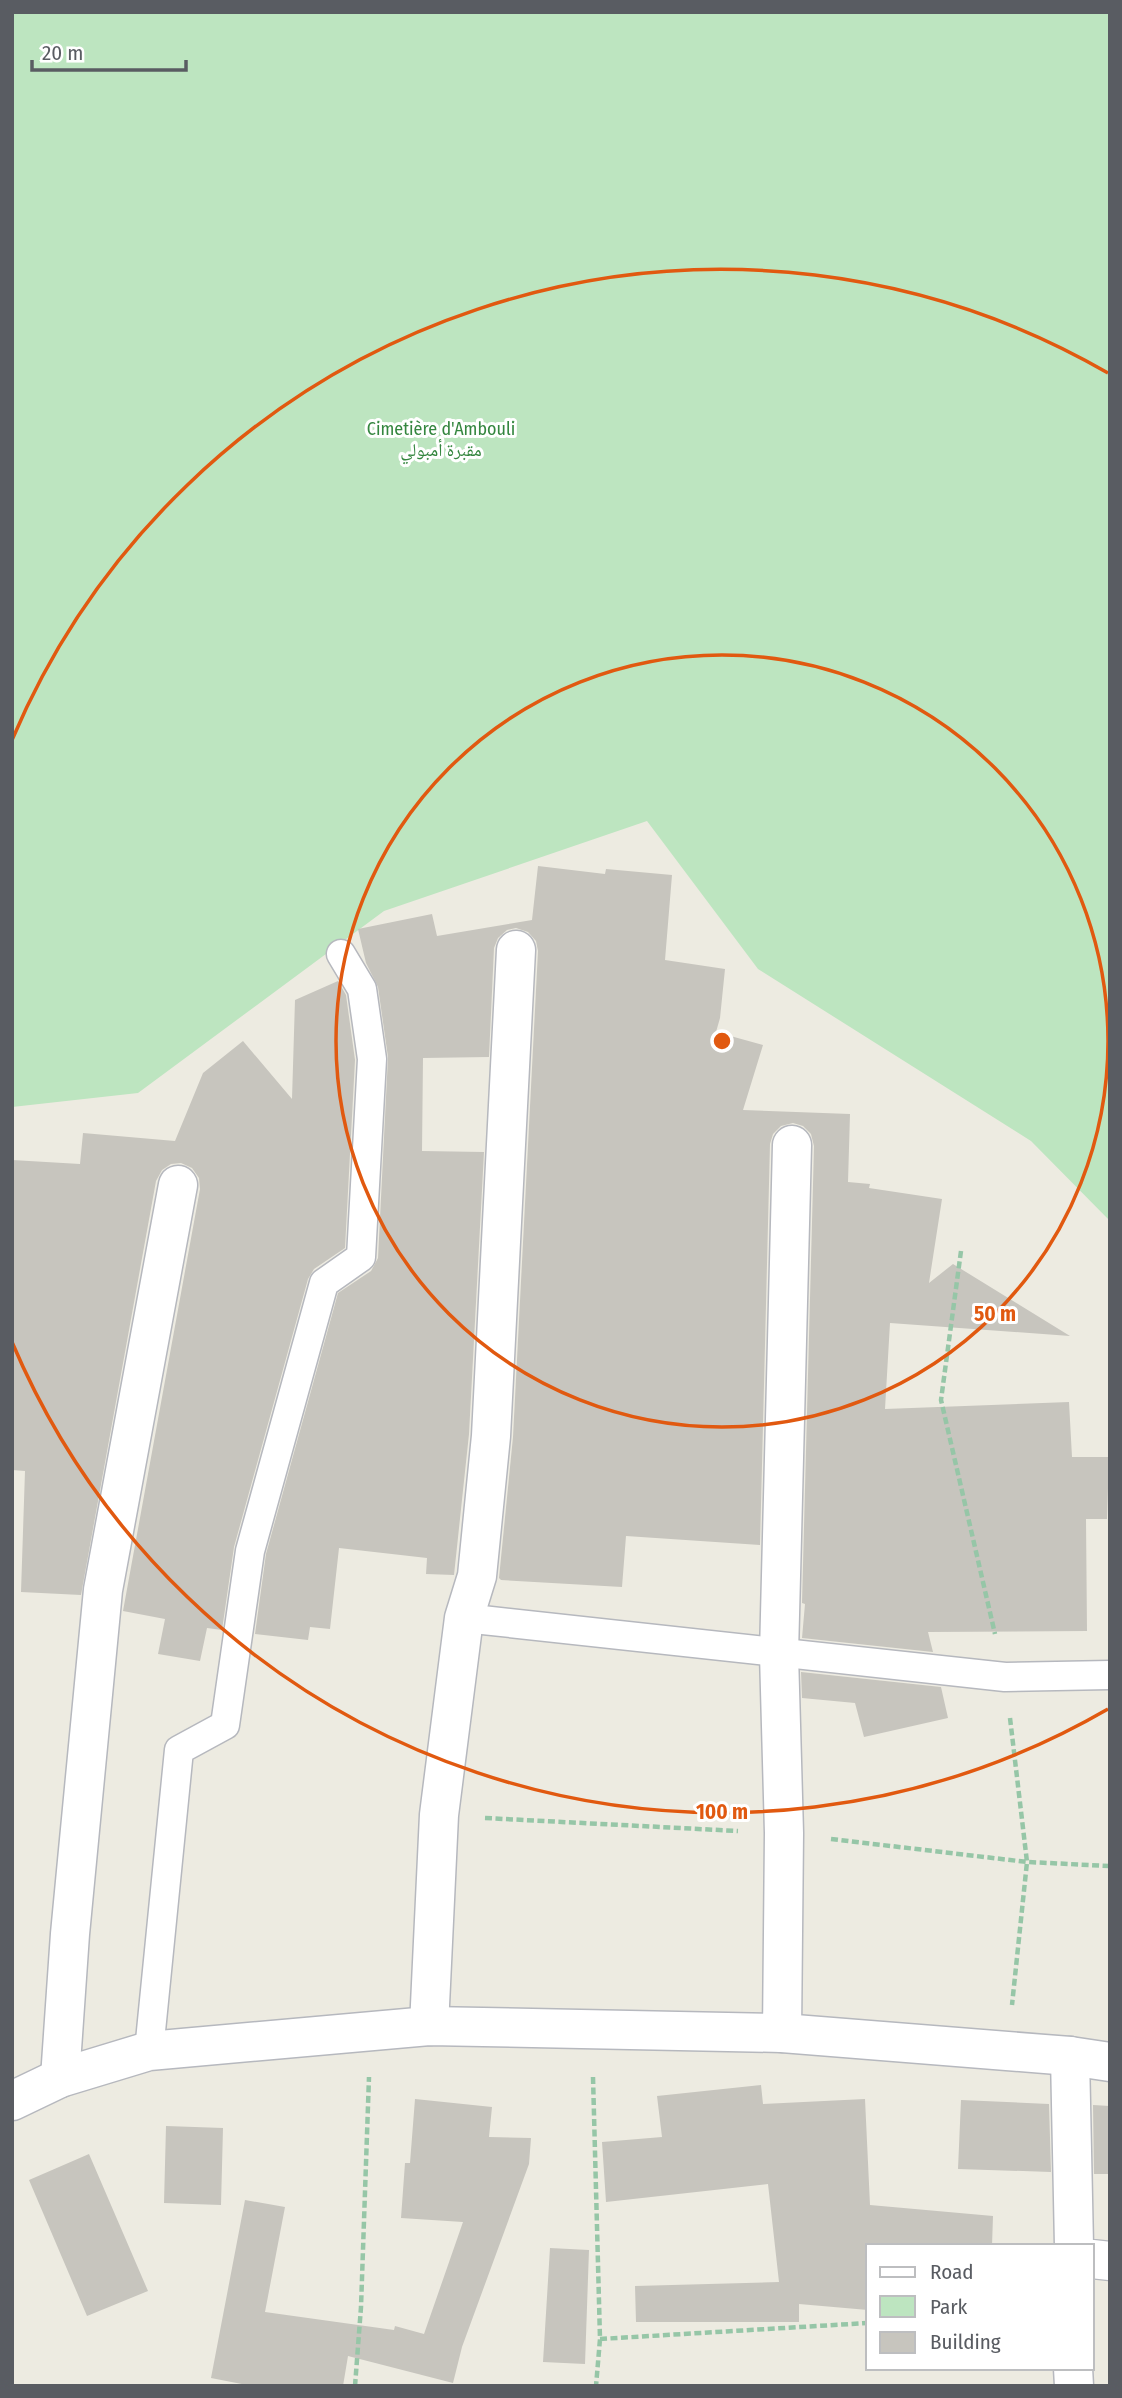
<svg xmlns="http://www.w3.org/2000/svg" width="1122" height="2398" viewBox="0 0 1122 2398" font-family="'Fira Sans Condensed','Noto Naskh Arabic',sans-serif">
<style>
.green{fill:#bde5c0}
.building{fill:#c7c5be}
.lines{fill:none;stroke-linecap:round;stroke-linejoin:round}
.service-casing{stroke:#b6b8be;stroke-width:31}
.minor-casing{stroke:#b6b8be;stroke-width:41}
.tertiary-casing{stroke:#b6b8be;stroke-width:41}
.path{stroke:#96c6a7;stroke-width:4.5;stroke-dasharray:7 3.5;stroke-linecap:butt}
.service{stroke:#fff;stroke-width:28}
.minor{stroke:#fff;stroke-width:38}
.tertiary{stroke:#fff;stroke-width:38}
.ring{fill:none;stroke:#e15910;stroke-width:3.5}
.labels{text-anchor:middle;stroke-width:6;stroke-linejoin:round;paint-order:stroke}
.park-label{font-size:18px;fill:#34863f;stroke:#fff}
.centre{fill:#e15910;stroke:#fff;stroke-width:3.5}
.ring-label{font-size:21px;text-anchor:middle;font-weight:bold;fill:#e15910;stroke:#fff;stroke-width:6;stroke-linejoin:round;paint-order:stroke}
</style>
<rect width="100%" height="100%" fill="#edebe1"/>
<!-- green -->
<path class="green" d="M12,12h1098v1209l-79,-80 -273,-172 -111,-148 -263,90 -246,182 -126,14z"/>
<!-- building -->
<path class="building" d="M538,866l67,8 1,-5 66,6 -7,85 60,9 -5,49 -4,14 47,13 -20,65 107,4 -2,68 22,2 -1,4 73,11 -13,84 24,-19 117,72 -180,-13 -5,86 184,-7 3,55h37l-2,62h-21l1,112 -159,1 5,20 -131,-14 3,-34 -3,-1 12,-457 -3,-12 -8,-8 -10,-3 -12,3 -8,8 -3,10 -10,401 -134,-9 -4,51 -121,-7 -2,-2 14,-141 25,-486 -2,-10 -8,-9 -12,-4 -9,2 -9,8 -4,10 -5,109 -66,1 -1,93 62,1 -15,282 -15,141 -28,-1 1,-16 -88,-10 -9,81 -20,-2 -2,13 -53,-6 11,-80 72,-261 33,-22 7,-13 10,-201 -10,-70 -12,-24 -8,-34 74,-15 5,22 95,-16z
M338,981l8,14 9,65 -10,188 -31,21 -6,10 -74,268 -12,83 -15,-2 -7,33 -42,-7 7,-35 -42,-8 77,-422 -1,-11 -7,-10 -11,-5 -10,1 -9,6 -6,11 -75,414 -60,-3 4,-121 -13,-1v-310l68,4 3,-31 92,8 28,-68 40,-32 49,58 3,-99z
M801,1672l140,15 7,31 -84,19 -9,-34 -53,-5z
M761,2085l2,19 102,-5 5,106 123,11 -1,30h-124v64l-69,-6v18h-163l-1,-36 144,-4 -11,-98 -162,18 -4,-60 60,-5 -5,-41z
M415,2099l77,8 -3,30 42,1 -2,26 -67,183 -9,36 -105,-27 -5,30h-91l-41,-8 34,-178 40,7 -20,105 129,18 1,-4 29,8 39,-112 -62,-4 4,-55h5z
M961,2100l88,4 2,68 -93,-3z
M1093,2105l17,1v68h-16z
M166,2126l57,2 -2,77 -57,-2z
M89,2154l59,137 -61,25 -58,-136z
M550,2248l39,2 -4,114 -42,-2z"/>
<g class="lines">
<!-- service casing -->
<g class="service-casing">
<path id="service" d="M464,1618l541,59 105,-2
M149,2051l30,-301 46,-25 25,-174 74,-268 37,-26 11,-198 -10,-70 -21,-35"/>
</g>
<!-- minor casing -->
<g class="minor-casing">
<path id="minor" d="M429,2026l10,-211 25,-197 13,-42 14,-140 25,-486
M782,2033l2,-200 -5,-179 13,-509
M1070,2056l4,190
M60,2078l10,-144 33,-344 75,-405
M1092,2259l18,2
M1073,2368l1,18"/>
</g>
<!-- tertiary casing -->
<g class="tertiary-casing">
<path id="tertiary" d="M12,2101l48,-23 89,-27 280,-25 353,7 288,23 40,6"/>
</g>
<!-- path -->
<path class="path" d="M961,1251l-20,149 54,234
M1010,1718l17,144 -15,143
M485,1818l253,13
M831,1839l196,23 83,4
M593,2077l7,262 -4,47
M600,2339l268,-16
M355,2386l6,-79 8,-230"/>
<!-- service -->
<use href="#service" class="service"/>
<!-- minor -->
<use href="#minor" class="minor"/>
<!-- tertiary -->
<use href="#tertiary" class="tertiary"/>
</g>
<!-- distance rings -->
<g class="ring">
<circle cx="722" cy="1041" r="386"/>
<path d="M1108 1709A771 771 0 0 1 12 1342M12 740A771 771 0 0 1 1108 373"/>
</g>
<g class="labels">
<!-- park labels -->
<g class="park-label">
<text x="441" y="435">Cimetière d'Ambouli<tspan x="441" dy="21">مقبرة أمبولي</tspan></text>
</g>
</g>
<circle cx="722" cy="1041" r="10" class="centre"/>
<g class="ring-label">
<text x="995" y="1321">50 m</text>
<text x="722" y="1819">100 m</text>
</g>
<!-- border -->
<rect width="1122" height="2398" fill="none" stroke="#595c62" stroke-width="28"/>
<!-- legend -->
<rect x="866" y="2244" width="228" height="126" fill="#ffffff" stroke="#bdbec0" stroke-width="2"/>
<rect x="880" y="2267" width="35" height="10" fill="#ffffff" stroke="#bdbec0" stroke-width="2"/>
<text x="930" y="2279" font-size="21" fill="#595c62">Road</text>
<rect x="880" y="2296" width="35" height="21" fill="#bde5c0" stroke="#bdbec0" stroke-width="2"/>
<text x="930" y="2314" font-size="21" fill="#595c62">Park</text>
<rect x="880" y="2332" width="35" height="21" fill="#c7c5be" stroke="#bdbec0" stroke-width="2"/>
<text x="930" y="2349" font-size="21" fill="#595c62">Building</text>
<!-- scale -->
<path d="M32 60v10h154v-10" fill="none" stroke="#595c62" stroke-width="3.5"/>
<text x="42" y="60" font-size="21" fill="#595c62" stroke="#ffffff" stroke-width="5" paint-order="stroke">20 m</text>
</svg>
